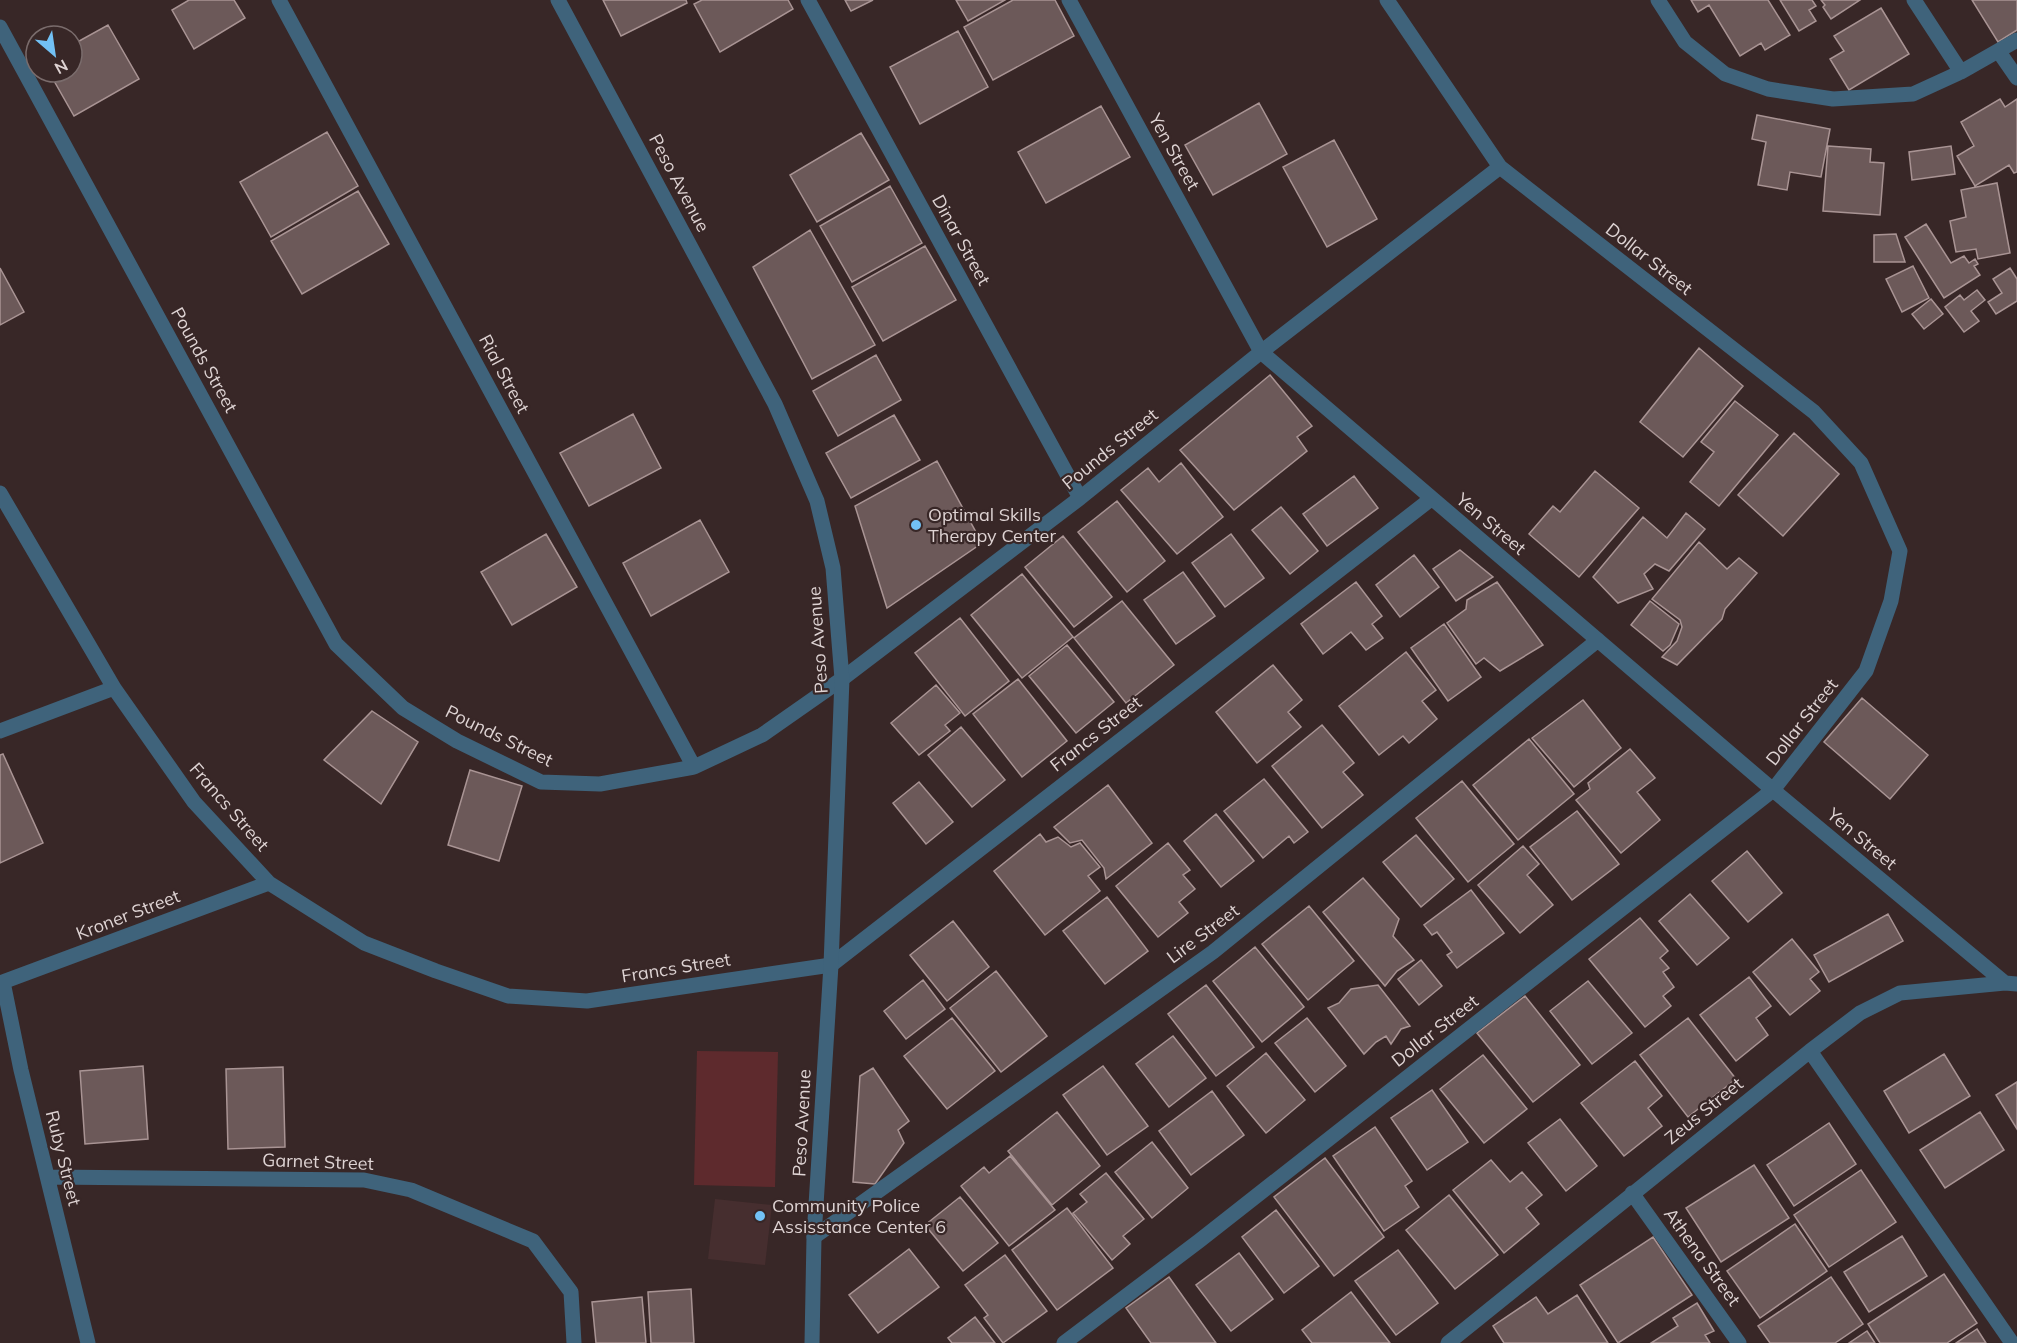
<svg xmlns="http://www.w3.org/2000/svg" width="2017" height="1343" viewBox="0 0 2017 1343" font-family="Mulish,sans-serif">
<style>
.built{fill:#462e2f}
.green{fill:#5e2a2d}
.building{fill:#6c5959;stroke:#a99494;stroke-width:1.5}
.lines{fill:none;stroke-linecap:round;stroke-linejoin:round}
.minor{stroke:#3f637b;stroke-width:15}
.tertiary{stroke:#3f637b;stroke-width:15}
.poi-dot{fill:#72c1f5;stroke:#382727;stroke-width:2}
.labels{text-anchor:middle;stroke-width:4.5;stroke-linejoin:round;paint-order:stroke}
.street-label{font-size:18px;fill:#ded3d3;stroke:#382727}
.poi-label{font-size:18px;fill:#ded3d3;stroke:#382727;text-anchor:start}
</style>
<rect width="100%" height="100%" fill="#382727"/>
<!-- built -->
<path class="built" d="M715,1199l57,6 -7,60 -57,-6z"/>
<!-- green -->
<path class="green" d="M697,1051l81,1 -3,135 -81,-2z"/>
<!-- building -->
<path class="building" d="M189,0h45l11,18 -51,31 -22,-39z
M603,0h83l1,3 -66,33z
M702,0h86l5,9 -73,43 -26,-48z
M845,0h28l-22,11z
M956,0h49l-37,21z
M1013,0h42l19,36 -81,44 -29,-53z
M1691,0h77l22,35 -25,15 -4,-7 -21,13 -31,-51 -11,7z
M1780,0h32l4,6 -7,4 7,11 -17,10z
M1821,0h39l-29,19 -8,-12 2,-2z
M1972,0h45v30l-19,12z
M1881,8l28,46 -60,36 -19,-31 14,-8 -10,-15z
M108,25l31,54 -65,37 -25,-44h23v-27z
M958,31l30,56 -68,37 -30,-57z
M2000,99l5,8 12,-8v73l-3,1 -5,-8 -34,21 -18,-30 17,-10 -13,-24z
M1259,103l28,51 -74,41 -28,-50z
M1101,106l29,51 -84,46 -28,-51z
M1757,115l73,14 -9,48 -31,-5 -3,18 -29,-5 8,-43 -14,-3z
M327,132l31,54 -87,51 -31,-55z
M861,133l28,47 -72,42 -27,-47z
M1334,140l43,79 -50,28 -44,-80z
M1828,146l43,3 -1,13 14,1 -4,52 -57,-4z
M1951,146l4,28 -43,6 -3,-28z
M1997,183l13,70 -32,6 -2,-10 -20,3 -6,-31 16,-4 -5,-27z
M890,186l32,57 -70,39 -32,-56z
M358,191l31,53 -87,50 -31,-53z
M1926,224l25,39 13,-7 5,7 6,-4 3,5 -4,2 6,9 -36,23 -39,-61z
M810,230l65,115 -63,34 -59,-112z
M1896,234l9,28h-31v-27z
M925,246l31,54 -73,41 -31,-54z
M1913,266l16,32 -27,14 -16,-33z
M0,268l24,44 -24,13z
M2010,268l7,11v22l-21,13 -8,-12 14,-9 -9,-14z
M1977,290l8,10 -14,11 8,10 -15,11 -19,-25 15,-12 4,5z
M1931,299l12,15 -19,15 -12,-15z
M1699,348l44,38 -60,71 -43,-35z
M876,355l25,45 -63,36 -25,-45z
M1270,375l42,51 -15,11 10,14 -73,59 -54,-60z
M1735,401l43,34 -59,71 -29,-24 24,-30 -13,-10z
M633,414l28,54 -72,38 -29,-53z
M894,415l26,45 -69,38 -25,-45z
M1794,433l45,41 -56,62 -45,-41z
M937,461l45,82 -95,65 -32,-102z
M1181,463l42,54 -46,37 -56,-64 27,-22 11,14z
M1595,471l44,37 -60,69 -50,-43 24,-28 7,6z
M1354,476l24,32 -51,38 -24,-32z
M1117,501l48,60 -38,31 -49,-60z
M1281,507l37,44 -28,23 -38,-44z
M1686,513l19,16 -36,42 -14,-7 -11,10 9,15 -35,14 -25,-26 50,-60 24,21z
M700,520l29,52 -78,44 -28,-53z
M546,534l31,53 -65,38 -31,-53z
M1231,534l33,44 -39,29 -33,-44z
M1063,536l49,61 -38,30 -49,-60z
M1699,542l28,27 12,-11 18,15 -32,36 -3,10 -45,46 -15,-8 15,-16 5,-14 -2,-7 -28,-21z
M1460,550l33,27 -37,24 -23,-32z
M1414,555l25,32 -39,30 -24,-32z
M1183,572l32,44 -39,28 -32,-44z
M1022,574l51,63 -51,41 -51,-63z
M1356,582l26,34 -10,8 11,14 -17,12 -15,-18 -28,22 -22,-30z
M1497,582l46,63 -43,26 -16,-13 -8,6 -29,-41 19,-14 1,-9z
M1122,601l52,64 -48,38 -52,-65z
M1650,601l29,23 -9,21 -7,6 -32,-26z
M960,618l49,63 -44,35 -50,-63z
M1444,624l37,53 -33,24 -37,-53z
M1067,645l47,57 -38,31 -47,-57z
M1406,652l30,38 -14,11 15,18 -28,24 -6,-7 -24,19 -40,-49z
M1273,665l29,35 -14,12 13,15 -44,36 -41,-51z
M1018,679l49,62 -45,36 -49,-63z
M936,685l24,28 -15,12 5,6 -31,24 -28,-32z
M1862,698l66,57 -38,44 -66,-57z
M1583,700l38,48 -47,39 -42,-49z
M372,711l46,31 -37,62 -57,-44z
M1322,725l32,38 -11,9 20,23 -41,33 -50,-62z
M961,727l44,53 -33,27 -44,-52z
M1529,739l45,55 -56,46 -45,-55z
M1630,749l25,29 -18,14 23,28 -39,33 -45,-53 14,-11 -2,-6z
M3,754l40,89 -43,20v-108z
M470,770l52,16 -23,75 -51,-16z
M1264,779l44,53 -14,11 -5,-7 -26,22 -39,-47z
M1462,781l52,63 -46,38 -52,-64z
M919,782l34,40 -27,22 -33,-41z
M1108,785l44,58 -46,36 -2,-11 -22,-28 -12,3 -16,-16z
M1577,811l42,53 -47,36 -42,-53z
M1216,814l38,47 -33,26 -37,-46z
M1040,834l6,8 12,-5 13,10 9,-4 20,24 -12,9 12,15 -55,44 -51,-64z
M1416,835l38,44 -33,28 -38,-45z
M1168,843l22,27 -7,5 12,14 -16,13 9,11 -30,24 -42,-51z
M1523,846l16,18 -12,11 26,30 -33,28 -42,-48z
M1747,851l35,42 -34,29 -36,-41z
M1363,878l36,41 -6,17 21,24 -17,11 -12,15 -62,-74z
M1471,890l33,43 -47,35 -10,-13 5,-3 -15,-20 -5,3 -8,-10z
M1690,894l39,44 -32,27 -38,-44z
M1107,897l41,54 -43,33 -42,-53z
M1309,906l45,55 -46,39 -46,-56z
M1888,914l15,27 -74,41 -15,-27z
M1640,918l28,33 -8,7 9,10 -6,4 11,15 -11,9 8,10 -26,21 -56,-68z
M953,921l36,46 -42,34 -37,-46z
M1792,939l27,33 -9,7 10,12 -30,24 -37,-43z
M1255,947l49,60 -42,35 -49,-61z
M1421,960l21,26 -23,19 -21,-26z
M996,971l51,65 -46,36 -51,-64z
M1749,977l22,29 -15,12 12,17 -32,26 -36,-46z
M923,980l22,29 -39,30 -22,-28z
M1588,981l44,52 -40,31 -42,-53z
M1206,985l48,62 -38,29 -48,-62z
M1378,985l32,41 -9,3 -10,15 -5,-8 -10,6 -12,12 -36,-46 11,-5 12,-14z
M1525,996l55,69 -47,37 -56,-69z
M952,1018l43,53 -48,38 -43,-53z
M1307,1018l39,48 -31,26 -40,-49z
M1688,1018l48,61 -48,38 -48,-62z
M1173,1036l33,42 -37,29 -33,-43z
M1266,1053l39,47 -39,33 -39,-47z
M1944,1054l26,42 -61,37 -25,-42z
M1483,1055l44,54 -43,34 -44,-54z
M1635,1061l27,35 -14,12 14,18 -38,30 -43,-53z
M143,1066l5,73 -63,5 -5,-73z
M1103,1066l45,60 -41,29 -44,-60z
M283,1067l2,80 -57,2 -2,-80z
M873,1068l36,53 -11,9 6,13 -29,41 -22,-2 7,-106z
M2017,1082v47l-21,-34z
M1432,1090l36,52 -41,28 -36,-52z
M1212,1091l32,44 -53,40 -32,-44z
M1057,1112l43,54 -48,39 -44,-54z
M1980,1112l24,38 -59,38 -25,-38z
M1560,1119l37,47 -31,25 -38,-48z
M1829,1123l27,41 -62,42 -27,-41z
M1375,1127l37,54 -7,5 14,21 -35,24 -51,-75z
M1152,1142l36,46 -36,30 -37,-46z
M1010,1156l45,54 -46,36 -48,-60 23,-19 5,6z
M1325,1158l59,79 -50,39 -60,-79z
M1491,1160l19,22 12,-10 20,23 -16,13 13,16 -35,29 -51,-63z
M1754,1165l35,53 -68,44 -35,-54z
M1861,1170l35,52 -67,45 -35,-52z
M1106,1173l38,46 -21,17 7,8 -18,16 -39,-47 14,-11 -7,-8z
M1449,1195l49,60 -43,34 -49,-59z
M960,1197l38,46 -35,28 -38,-46z
M1067,1208l46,60 -56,42 -45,-60z
M1276,1210l43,56 -35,27 -42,-56z
M1795,1224l32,47 -67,47 -33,-47z
M1902,1236l25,40 -58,36 -25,-40z
M1653,1237l39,58 -74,48 -38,-58z
M909,1249l30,38 -61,46 -29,-38z
M1398,1250l40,53 -42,32 -41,-54z
M1239,1253l34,46 -42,32 -35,-46z
M1005,1255l42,56 -44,32 -19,-25 4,-3 -23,-30z
M1944,1274l33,49 -30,20h-67l-12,-19z
M1169,1277l47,66h-65l-25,-35z
M1831,1277l32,47 -28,19h-65l-12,-17z
M691,1289l3,54h-43l-3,-51z
M1351,1292l39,51h-78l-10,-13z
M1577,1295l31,48h-104l-11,-17 43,-29 12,17z
M642,1297l4,46h-50l-4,-41z
M1697,1303l17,28 -9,4 5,8h-59l27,-17 -5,-8z
M975,1317l20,26h-43l-4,-5z
M1977,1329l9,14h-30z
M1867,1331l8,12h-26z"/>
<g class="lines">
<!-- minor -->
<path class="minor" d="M279,0l415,767
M808,0l272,498
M1069,0l192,352 512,438 232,193
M1658,0l27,42 40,32 43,15 65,10 80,-5 48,-22 56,-32
M1914,0l47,72
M0,27l336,617 67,64 54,33 84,41 59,2 94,-17 68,-32 80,-56 238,-181 181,-146 239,-185
M1999,52l18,26
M0,493l114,195 80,114 75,81 95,60 72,28 72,25 79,5 244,-36 600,-466
M0,731l114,-43
M3,982l18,88 67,273
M0,983l269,-100
M1810,1051l202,292
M49,1177l315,3 47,10 122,51 38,51 3,51
M1632,1193l107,150
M814,1237l399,-285 385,-312
M1064,1343l135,-102 574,-451 93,-119 25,-70 9,-50 -39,-88 -47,-51 -314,-245 -113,-167
M1448,1343l362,-292 50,-38 40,-20 105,-10 12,1"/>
<!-- tertiary -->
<path class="tertiary" d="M558,0l217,404 42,97 16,67 9,111 -11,286 -17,272 -2,106"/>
</g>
<!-- markers -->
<g class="poi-dot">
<circle cx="916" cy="525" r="6"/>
<circle cx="760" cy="1216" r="6"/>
</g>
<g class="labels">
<!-- street labels -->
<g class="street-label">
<text transform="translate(1174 152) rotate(61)" y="6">Yen Street</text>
<text transform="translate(679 183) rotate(62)" y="6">Peso Avenue</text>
<text transform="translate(961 240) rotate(61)" y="6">Dinar Street</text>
<text transform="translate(1649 259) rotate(38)" y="6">Dollar Street</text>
<text transform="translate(204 360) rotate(61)" y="6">Pounds Street</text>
<text transform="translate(504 374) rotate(62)" y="6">Rial Street</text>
<text transform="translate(1110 449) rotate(-39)" y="6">Pounds Street</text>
<text transform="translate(1491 524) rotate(40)" y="6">Yen Street</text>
<text transform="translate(818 640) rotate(-94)" y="6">Peso Avenue</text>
<text transform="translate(1802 722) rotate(-52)" y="6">Dollar Street</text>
<text transform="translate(1096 734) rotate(-38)" y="6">Francs Street</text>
<text transform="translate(499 736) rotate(26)" y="6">Pounds Street</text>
<text transform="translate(229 807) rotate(49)" y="6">Francs Street</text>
<text transform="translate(1862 839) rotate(40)" y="6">Yen Street</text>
<text transform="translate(128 915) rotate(-21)" y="6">Kroner Street</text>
<text transform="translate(1203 934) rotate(-37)" y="6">Lire Street</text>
<text transform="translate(676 968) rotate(-9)" y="6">Francs Street</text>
<text transform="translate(1435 1031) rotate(-38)" y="6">Dollar Street</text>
<text transform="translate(1704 1111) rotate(-39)" y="6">Zeus Street</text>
<text transform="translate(802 1123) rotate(-87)" y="6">Peso Avenue</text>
<text transform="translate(63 1158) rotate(76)" y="6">Ruby Street</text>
<text transform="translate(318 1162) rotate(2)" y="6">Garnet Street</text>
<text transform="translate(1702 1257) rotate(54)" y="6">Athena Street</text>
</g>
<!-- poi labels -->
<g class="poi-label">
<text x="928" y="521">Optimal Skills<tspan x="928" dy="21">Therapy Center</tspan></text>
<text x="772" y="1212">Community Police<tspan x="772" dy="21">Assisstance Center 6</tspan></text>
</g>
</g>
<!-- north arrow -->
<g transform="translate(54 54) rotate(151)"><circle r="28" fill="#382727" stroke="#7a6c6c" stroke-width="1.5"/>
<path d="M0-4.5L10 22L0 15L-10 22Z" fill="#72c1f5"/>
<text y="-9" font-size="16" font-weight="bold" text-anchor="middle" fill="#ded3d3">N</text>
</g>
</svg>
